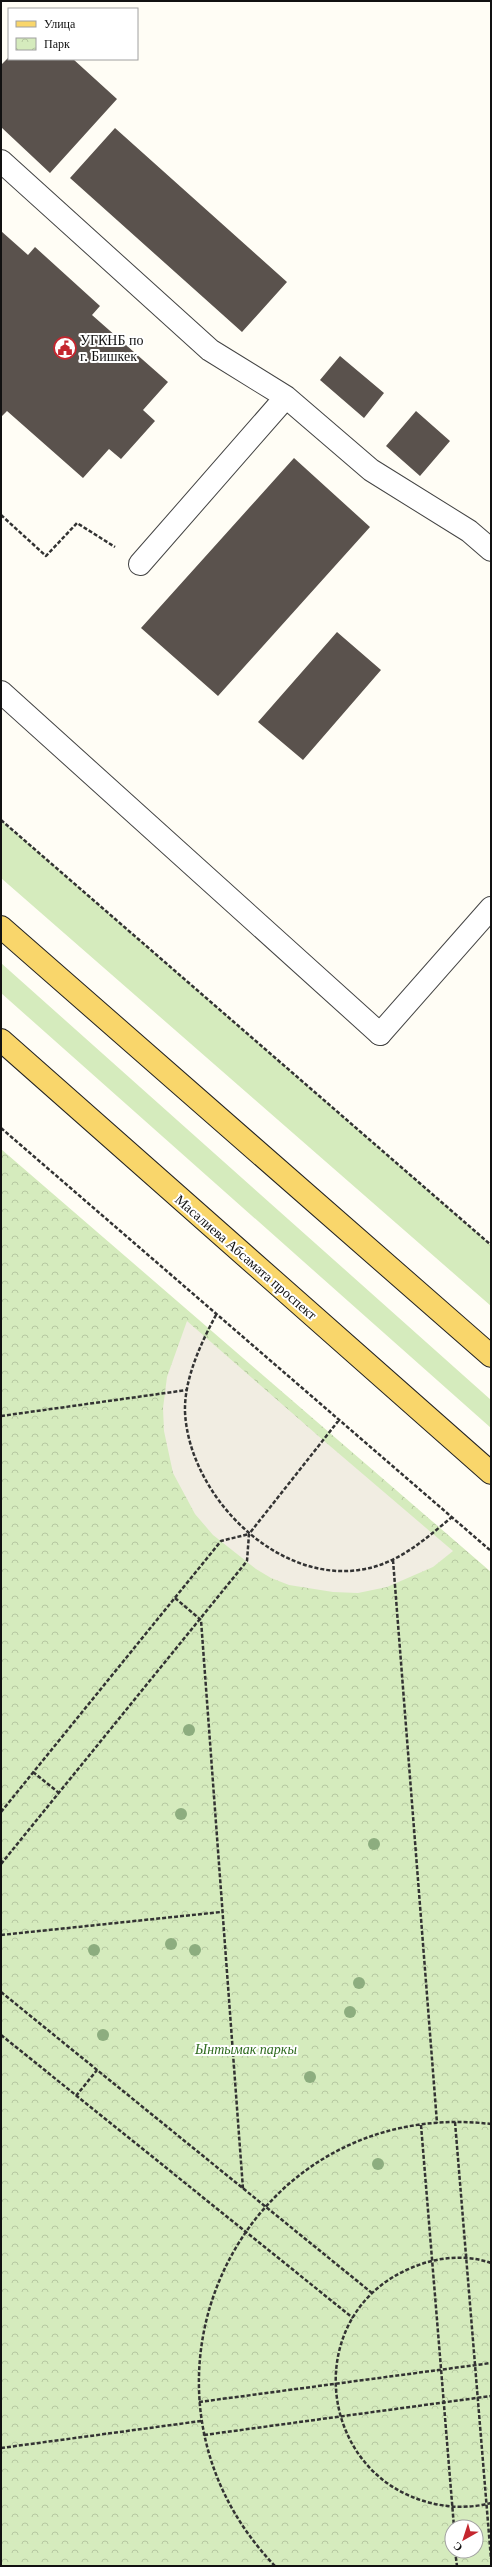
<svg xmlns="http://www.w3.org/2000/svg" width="492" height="2567" viewBox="0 0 492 2567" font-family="Georgia,serif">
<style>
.grass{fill:#d5ebbd}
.park{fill:url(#park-crowns);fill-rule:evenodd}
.plaza{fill:#f1ede2}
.building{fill:#5a524d}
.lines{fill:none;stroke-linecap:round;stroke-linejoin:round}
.lane-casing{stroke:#444;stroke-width:24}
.street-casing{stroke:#444;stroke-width:24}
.primary-casing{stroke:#222;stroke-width:24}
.path{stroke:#333;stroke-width:2.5;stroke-dasharray:4 2;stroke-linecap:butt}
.lane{stroke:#fff;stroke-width:22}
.street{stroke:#fff;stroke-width:22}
.primary{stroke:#f9d66b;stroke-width:22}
.tree{fill:#8dad7f}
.labels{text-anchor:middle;stroke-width:4;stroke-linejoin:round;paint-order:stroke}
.poi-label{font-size:14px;fill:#111;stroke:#fff;text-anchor:start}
.street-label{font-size:14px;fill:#111;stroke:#fff}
.park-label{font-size:14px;font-style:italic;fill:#2f6b1f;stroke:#fff}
</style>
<defs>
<pattern id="park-crowns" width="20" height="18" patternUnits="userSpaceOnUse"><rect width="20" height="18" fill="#d5ebbd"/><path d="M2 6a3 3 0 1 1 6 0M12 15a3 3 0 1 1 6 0" fill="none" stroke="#b6c8a1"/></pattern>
</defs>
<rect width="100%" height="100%" fill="#fffdf5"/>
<!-- grass -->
<path class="grass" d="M1,820l490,425v61l-490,-428z
M1,963l490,437v28l-490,-435z"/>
<!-- park -->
<path class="park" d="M1,1149l490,423v994h-490zM452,2527h24v24h-24z"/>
<!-- plaza -->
<path class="plaza" d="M187,1321l136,119 130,111 -20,16 -46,20 -29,6 -25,-1 -44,-7 -18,-7 -15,-9 -43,-34 -18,-21 -22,-41 -9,-42 -1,-23 4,-31z"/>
<!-- building -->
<path class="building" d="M9,57v2h64l44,40 -67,74 -49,-46v-62z
M115,128l172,154 -45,50 -172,-154z
M1,231l27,24 7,-8 65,59 -8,9 76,67 -25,28 12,11 -34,38 -12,-10 -26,29 -76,-67 -6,6z
M340,356l44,37 -20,25 -44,-38z
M416,411l34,30 -30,35 -34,-30z
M294,458l76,69 -152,169 -77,-68z
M337,632l44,38 -78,90 -45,-38z"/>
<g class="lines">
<!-- lane casing -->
<g class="lane-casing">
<path id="lane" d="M1,161l209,189 76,47 85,73 98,61 22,19
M140,564l146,-167
M380,1034l111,-126"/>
</g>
<!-- street casing -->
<g class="street-casing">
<path id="street" d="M1,692l379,342"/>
</g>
<!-- primary casing -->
<g class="primary-casing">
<path id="primary" d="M1,927l490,429
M1,1040l490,433"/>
</g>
<!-- path -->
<path class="path" d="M1,515l45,41 31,-33 38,24
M1,820l490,425
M1,1128l490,423
M216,1315c-15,28 -32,64 -31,97 4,82 89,170 174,158 38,-5 65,-30 93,-53
M1,1416l186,-26
M393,1560l44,563
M175,1598l26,22 42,569
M33,1772l26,21
M1,1812l220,-271 28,-7
M1,1864l246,-303 2,-27 90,-114
M1,1935l220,-23
M1,1992l371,301
M1,2035l352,283
M76,2096l21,-26
M455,2122l36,437
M421,2125l33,402
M491,2263c-26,-9 -55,-6 -80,5 -111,46 -95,207 20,235 19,5 41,5 60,0
M199,2402l292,-39
M204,2435l287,-39
M1,2448l200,-27
M455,2551l2,15
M275,2566c-172,-179 -32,-471 216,-442"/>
<!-- lane -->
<use href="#lane" class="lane"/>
<!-- street -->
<use href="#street" class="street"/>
<!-- primary -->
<use href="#primary" class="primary"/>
</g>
<!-- trees -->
<g class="tree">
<circle cx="189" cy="1730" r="6"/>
<circle cx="181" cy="1814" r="6"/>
<circle cx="374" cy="1844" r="6"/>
<circle cx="171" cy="1944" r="6"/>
<circle cx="94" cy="1950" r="6"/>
<circle cx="195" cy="1950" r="6"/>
<circle cx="359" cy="1983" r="6"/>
<circle cx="350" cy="2012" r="6"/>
<circle cx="103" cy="2035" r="6"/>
<circle cx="310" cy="2077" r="6"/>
<circle cx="378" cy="2164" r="6"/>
</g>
<!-- icons -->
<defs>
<g id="civic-ring" transform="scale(1.15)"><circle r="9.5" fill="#fff" stroke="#c4262e" stroke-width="1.5"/><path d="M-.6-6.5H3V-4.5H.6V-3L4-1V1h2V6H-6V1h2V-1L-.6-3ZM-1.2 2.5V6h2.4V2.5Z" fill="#c4262e"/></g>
</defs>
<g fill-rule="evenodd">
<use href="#civic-ring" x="65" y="348"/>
</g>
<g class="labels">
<!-- poi labels -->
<g class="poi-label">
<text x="80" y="345">УГКНБ по<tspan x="80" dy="16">г. Бишкек</tspan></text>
</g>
<!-- street labels -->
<g class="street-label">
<text transform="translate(246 1257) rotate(41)" y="5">Масалиева Абсамата проспект</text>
</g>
<!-- park labels -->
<g class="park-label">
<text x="246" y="2054">Ынтымак паркы</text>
</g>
</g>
<!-- border -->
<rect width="492" height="2567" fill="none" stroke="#111111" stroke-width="4"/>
<!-- legend -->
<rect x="8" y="8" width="130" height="52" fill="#ffffff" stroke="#a0a0a0"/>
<rect x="16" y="21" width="20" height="6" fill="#f9d66b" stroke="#a0a0a0"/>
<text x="44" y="28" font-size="12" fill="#111111">Улица</text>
<rect x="16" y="38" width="20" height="12" fill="url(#park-crowns)" stroke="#a0a0a0"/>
<text x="44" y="48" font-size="12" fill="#111111">Парк</text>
<!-- north arrow -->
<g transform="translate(464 2539) rotate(219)"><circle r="19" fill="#ffffff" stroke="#a0a0a0"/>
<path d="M0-3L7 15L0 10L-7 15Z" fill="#c4262e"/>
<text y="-6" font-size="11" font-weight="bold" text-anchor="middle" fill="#111111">С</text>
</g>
</svg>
